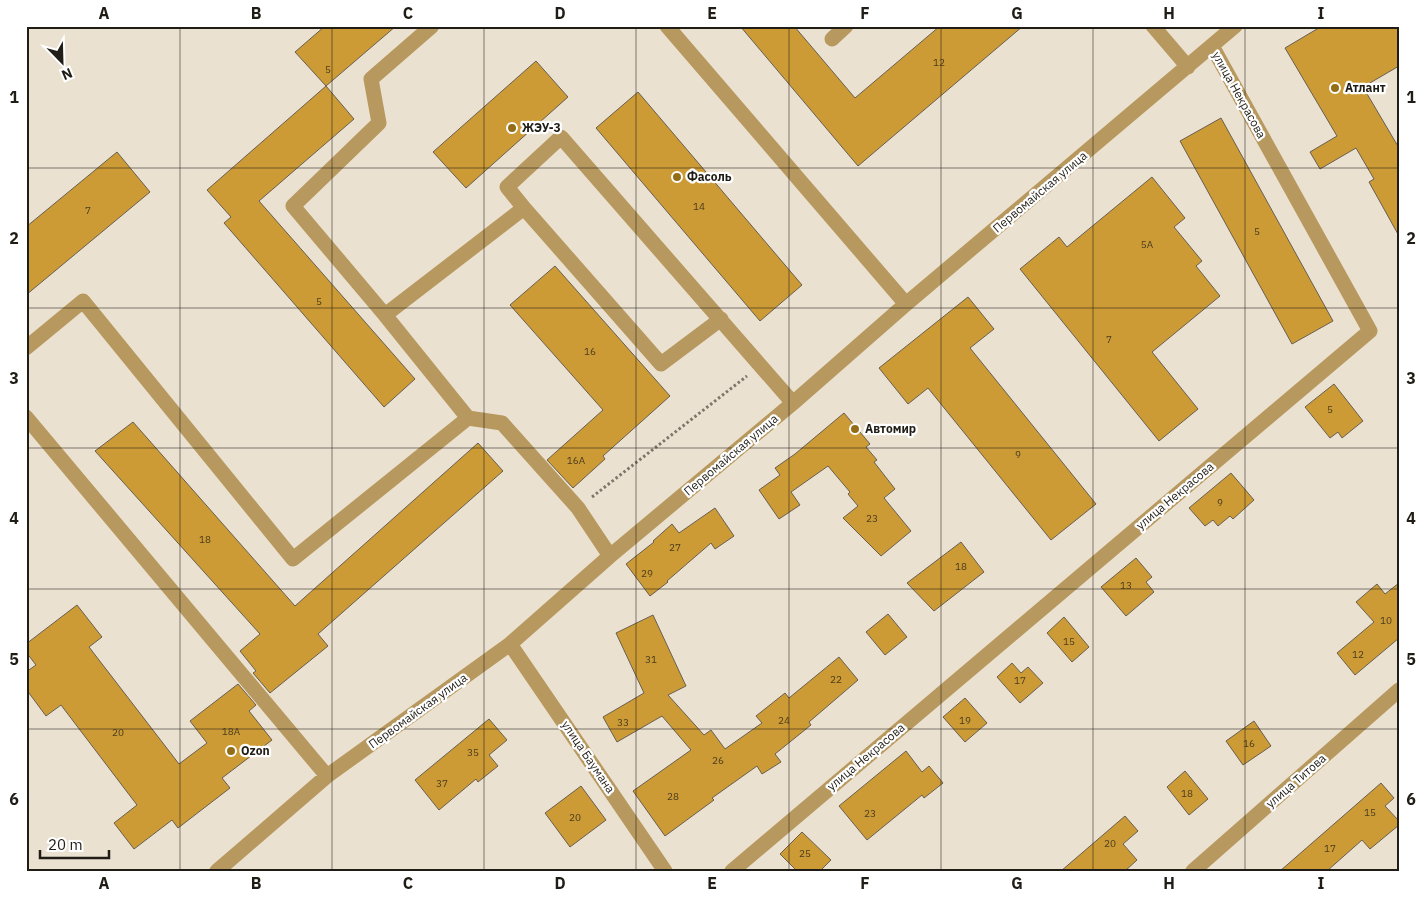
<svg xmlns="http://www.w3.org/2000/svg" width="1425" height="897" viewBox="0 0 1425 897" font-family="'IBM Plex Sans',sans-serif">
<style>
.building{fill:#cc9b35;stroke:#685f51}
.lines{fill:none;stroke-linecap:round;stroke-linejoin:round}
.path{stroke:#7d766b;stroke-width:3;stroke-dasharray:2.5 2.5;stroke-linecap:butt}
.minor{stroke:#b7985e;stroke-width:15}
.grid{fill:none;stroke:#201d16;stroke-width:1;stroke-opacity:0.55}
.poi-dot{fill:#946d17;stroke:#fff;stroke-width:2}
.labels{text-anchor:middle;stroke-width:4.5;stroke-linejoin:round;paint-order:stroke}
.number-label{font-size:10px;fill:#4b3c1e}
.poi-label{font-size:12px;font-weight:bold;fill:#201d16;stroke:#fff;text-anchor:start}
.street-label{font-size:12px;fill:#201d16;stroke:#fff}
.neatline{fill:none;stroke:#201d16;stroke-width:2}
.grid-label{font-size:16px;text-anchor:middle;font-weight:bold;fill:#201d16}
</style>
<rect width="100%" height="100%" fill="#ebe1d0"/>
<!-- building -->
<path class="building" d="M325,26h71l-70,60 -31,-34z
M740,26h54l61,72 85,-72h83l-165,140z
M1322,26h77v40l-36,21 36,61v88l-30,-54 5,-3 -18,-31 -36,21 -10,-17 27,-16 -52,-88z
M536,61l32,36 -102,91 -33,-36z
M326,86l28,33 -95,82 156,178 -31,28 -160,-184 7,-6 -24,-27z
M638,92l164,193 -42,36 -164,-193z
M1221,118l112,203 -41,23 -112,-203z
M117,152l33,40 -124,103v-68z
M1152,177l33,41 -11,9 28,34 -6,5 24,30 -68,56 46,57 -39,32 -139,-172 39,-32 8,10z
M555,266l115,130 -67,60 2,3 -32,29 -26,-28 56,-50 -93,-105z
M968,297l26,32 -24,19 126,156 -45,36 -123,-152 -20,16 -29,-36z
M1334,384l29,37 -21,17 -4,-6 -8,6 -25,-31z
M844,413l26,31 -4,3 11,13 -3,2 21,27 -11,9 27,33 -30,25 -38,-38 15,-12 -10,-12 2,-2 -22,-26 -37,26 9,13 -21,14 -20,-29 21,-15 -5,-7 20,-14z
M133,422l162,184 183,-163 25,28 -185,163 10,12 -58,47 -17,-20 3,-2 -16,-20 20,-17 -165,-183z
M1231,473l23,27 -21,19 -3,-3 -12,10 -5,-6 -8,6 -16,-18z
M715,508l19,28 -19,13 -4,-6 -44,38 1,1 -18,14 -24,-32 28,-22 -1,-1 19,-17 7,9z
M961,542l23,30 -50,39 -27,-28z
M1136,558l16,19 -6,5 8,10 -28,24 -25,-29z
M1399,583v55l-44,37 -18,-22 37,-31 -18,-20 21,-18 8,10z
M77,605l25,32 -13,10 90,117 28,-21 -17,-22 48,-37 18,21 -7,6 23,29 -50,38 8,10 -52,40 -6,-8 -38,29 -20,-26 23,-18 -76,-100 -15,11 -20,-27v-17l10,-7 -10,-13v-8z
M888,614l19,23 -22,18 -19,-23z
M653,615l33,71 -18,9 36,40 7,-5 14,19 37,-26 -6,-7 29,-23 4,5 50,-41 19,23 -49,42 2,3 -36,29 6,8 -19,12 -5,-8 -45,32 2,2 -49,36 -32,-45 58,-41 -29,-34 -45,26 -14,-25 41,-24 -28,-60z
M1064,617l25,30 -17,15 -25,-29z
M1012,663l9,10 7,-6 15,16 -23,20 -23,-26z
M965,698l22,25 -22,19 -22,-25z
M489,719l18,21 -18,15 9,11 -20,16 -2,-3 -37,31 -24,-30z
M1254,721l17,25 -28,19 -17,-24z
M906,751l16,21 7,-6 14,17 -19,15 -2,-3 -55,45 -28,-34z
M1185,771l23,28 -19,16 -22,-28z
M1381,783l13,15 -9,8 14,15v4l-29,24 -8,-9 -35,31h-47z
M581,786l25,34 -36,27 -25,-34z
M1125,816l13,15 -15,13 14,16 -12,11h-64z
M802,832l29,28 -11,11h-23l-17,-17z"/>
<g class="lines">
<!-- path -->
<path class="path" d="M592,497l155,-121"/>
<!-- minor -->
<path class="minor" d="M432,26l-61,53 8,44 -86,83 92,109 83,103 34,5 76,85 32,48
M667,26l239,278
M1153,26l35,41
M832,39l14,-13
M524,208l137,156 60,-45
M385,315l139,-107 -17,-21 54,-50 232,266
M26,348l57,-47 210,258 175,-141
M26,417l301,359
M510,644l155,227
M217,871l110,-95 183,-132 100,-88 183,-153 113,-99 329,-278
M732,871l638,-540 -158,-285
M1193,871l206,-181"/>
</g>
<!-- grid -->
<path class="grid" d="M180,26v845M332,26v845M484,26v845M636,26v845M789,26v845M941,26v845M1093,26v845M1245,26v845M26,168h1373M26,308h1373M26,448h1373M26,589h1373M26,729h1373"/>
<!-- markers -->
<g class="poi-dot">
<circle cx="1335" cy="88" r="5"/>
<circle cx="512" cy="128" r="5"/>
<circle cx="677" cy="177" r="5"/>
<circle cx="855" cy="429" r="5"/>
<circle cx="231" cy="751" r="5"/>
</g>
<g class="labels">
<!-- number labels -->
<g class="number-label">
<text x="939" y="66">12</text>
<text x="328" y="73">5</text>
<text x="699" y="210">14</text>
<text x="88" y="214">7</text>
<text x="1257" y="235">5</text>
<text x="1147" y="248">5А</text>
<text x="319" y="305">5</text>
<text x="1109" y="343">7</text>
<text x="590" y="355">16</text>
<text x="1330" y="413">5</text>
<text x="1018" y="458">9</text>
<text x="576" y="464">16А</text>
<text x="1220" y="506">9</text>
<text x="872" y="522">23</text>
<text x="205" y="543">18</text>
<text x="675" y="551">27</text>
<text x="961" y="570">18</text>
<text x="647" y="577">29</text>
<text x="1126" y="589">13</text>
<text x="1386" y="624">10</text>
<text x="1069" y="645">15</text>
<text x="1358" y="658">12</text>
<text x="651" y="663">31</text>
<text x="836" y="683">22</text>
<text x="1020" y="684">17</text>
<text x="784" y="724">24</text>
<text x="965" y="724">19</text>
<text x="623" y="726">33</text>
<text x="231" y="735">18А</text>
<text x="118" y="736">20</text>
<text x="1249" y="747">16</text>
<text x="473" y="756">35</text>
<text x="718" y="764">26</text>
<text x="442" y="787">37</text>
<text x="1187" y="797">18</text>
<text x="673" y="800">28</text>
<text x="1370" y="816">15</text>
<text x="870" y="817">23</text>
<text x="575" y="821">20</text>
<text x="1110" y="847">20</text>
<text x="1330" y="852">17</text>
<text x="805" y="857">25</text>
</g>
<!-- poi labels -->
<g class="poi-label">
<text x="1345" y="92">Атлант</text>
<text x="522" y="132">ЖЭУ-3</text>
<text x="687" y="181">Фасоль</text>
<text x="865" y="433">Автомир</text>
<text x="241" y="755">Ozon</text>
</g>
<!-- street labels -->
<g class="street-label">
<text transform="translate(1239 95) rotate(61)" y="4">улица Некрасова</text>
<text transform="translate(1040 192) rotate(-40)" y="4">Первомайская улица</text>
<text transform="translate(731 455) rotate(-40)" y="4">Первомайская улица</text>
<text transform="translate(1175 496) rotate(-40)" y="4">улица Некрасова</text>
<text transform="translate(418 711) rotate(-36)" y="4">Первомайская улица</text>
<text transform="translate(588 757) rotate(56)" y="4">улица Баумана</text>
<text transform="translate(866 757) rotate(-40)" y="4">улица Некрасова</text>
<text transform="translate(1296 781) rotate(-41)" y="4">улица Титова</text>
</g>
</g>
<!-- border -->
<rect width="1425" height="897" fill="none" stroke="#ffffff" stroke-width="55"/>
<!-- north arrow -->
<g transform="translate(62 62) rotate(157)" stroke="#ffffff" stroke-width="4" paint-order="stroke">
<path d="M0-4L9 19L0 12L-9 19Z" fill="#201d16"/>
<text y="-8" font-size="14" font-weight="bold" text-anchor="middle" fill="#201d16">N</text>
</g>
<!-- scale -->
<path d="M40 850v8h69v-8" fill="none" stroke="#201d16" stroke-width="2.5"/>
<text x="48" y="850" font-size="15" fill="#201d16" stroke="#ffffff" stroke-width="4" paint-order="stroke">20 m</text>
<rect x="28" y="28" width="1370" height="842" class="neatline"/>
<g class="grid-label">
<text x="104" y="19">A</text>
<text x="256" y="19">B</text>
<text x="408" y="19">C</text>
<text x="560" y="19">D</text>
<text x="712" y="19">E</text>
<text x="865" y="19">F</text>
<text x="1017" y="19">G</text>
<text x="1169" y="19">H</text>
<text x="1321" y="19">I</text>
<text x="14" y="103">1</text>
<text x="1411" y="103">1</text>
<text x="14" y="244">2</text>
<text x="1411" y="244">2</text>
<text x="14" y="384">3</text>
<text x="1411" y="384">3</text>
<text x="14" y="524">4</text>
<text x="1411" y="524">4</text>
<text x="14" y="665">5</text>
<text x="1411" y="665">5</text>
<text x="14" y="805">6</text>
<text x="1411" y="805">6</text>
<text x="104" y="889">A</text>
<text x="256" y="889">B</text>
<text x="408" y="889">C</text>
<text x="560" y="889">D</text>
<text x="712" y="889">E</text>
<text x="865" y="889">F</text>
<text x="1017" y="889">G</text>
<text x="1169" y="889">H</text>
<text x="1321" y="889">I</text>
</g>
</svg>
